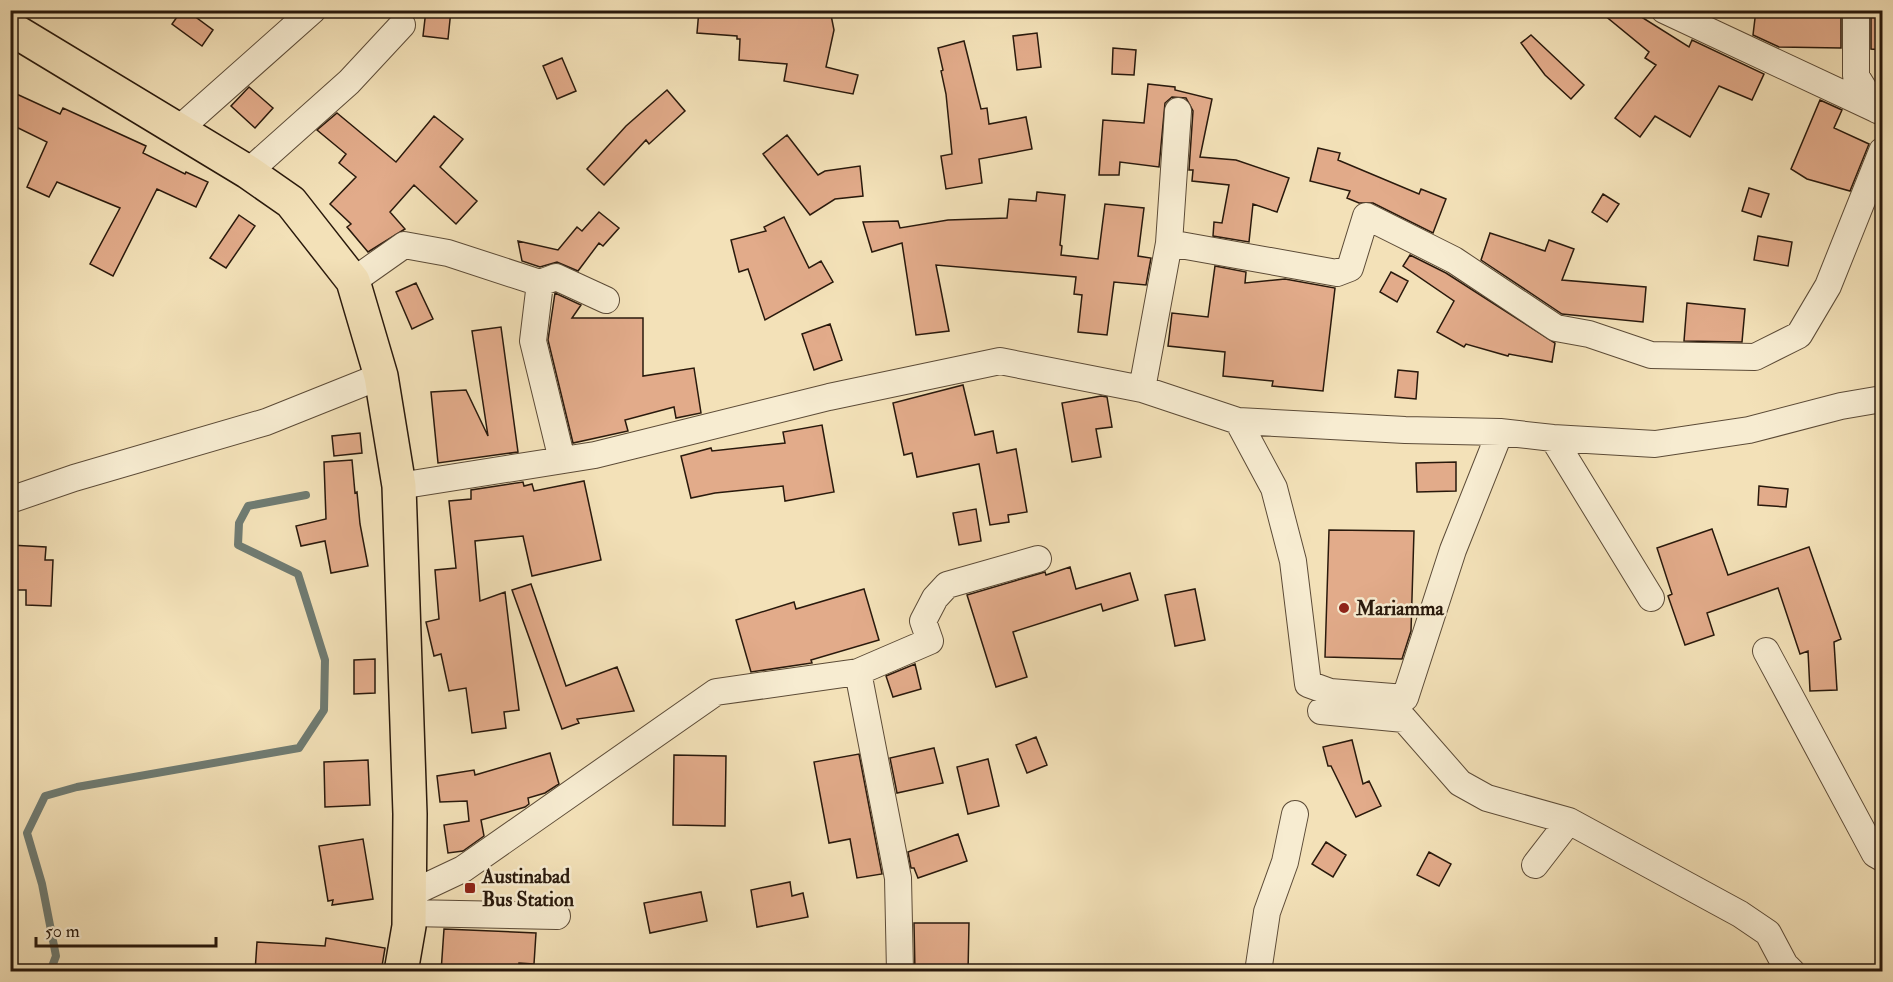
<svg xmlns="http://www.w3.org/2000/svg" width="1893" height="982" viewBox="0 0 1893 982" font-family="'IM FELL Double Pica',serif">
<style>
.lines{fill:none;stroke-linecap:round;stroke-linejoin:round}
.stream{stroke:#6f7b72;stroke-width:8}
.building{fill:#e2ab8a;stroke:#29190c;stroke-width:1.5}
.street-casing{stroke:#5c4b37;stroke-width:28}
.primary-casing{stroke:#29190c;stroke-width:36}
.street{stroke:#f7ecd1;stroke-width:26}
.primary{stroke:#f3e1b8;stroke-width:33}
.poi-dot{fill:#8f2418;stroke:#f7ecd1;stroke-width:2}
.labels{text-anchor:middle;stroke-width:5;stroke-linejoin:round;paint-order:stroke}
.poi-label{font-size:20px;font-weight:bold;fill:#29190c;stroke:#f7ecd1;text-anchor:start}
</style>
<rect width="100%" height="100%" fill="#f3e1b8"/>
<filter id="stains"><feTurbulence type="fractalNoise" baseFrequency=".00333" numOctaves="4"/><feColorMatrix values="0 0 0 0 .2 0 0 0 0 .09 0 0 0 0 .02 0 0 0 .5 -.17"/></filter>
<radialGradient id="worn" r=".72"><stop offset=".6" stop-color="#630" stop-opacity="0"/><stop offset="1" stop-color="#630" stop-opacity=".3"/></radialGradient>
<g class="lines">
<!-- stream -->
<path class="stream" d="M50,972l6,-16 -14,-72 -15,-51 18,-37 32,-9 222,-39 25,-38 1,-50 -27,-86 -60,-29 1,-22 9,-17 58,-11"/>
</g>
<!-- building -->
<path class="building" d="M182,10h4l27,20 -11,16 -30,-22z
M426,10h25l-3,29 -25,-3z
M699,10l132,5 3,15 -8,37 32,8 -5,19 -69,-13 3,-17 -48,-4 1,-21h-3v-3l-40,-3z
M1598,10h51l-6,8 46,29 3,-7 72,34 -12,26 -33,-14 -29,51 -35,-21 -15,21 -25,-19 41,-53 -11,-7 4,-6z
M1756,10h85v38l-62,-1 -26,-12z
M1871,10h11v40l-11,-1z
M1037,33l4,34 -24,3 -4,-34z
M1531,35l53,50 -13,14 -26,-24 -24,-32z
M964,41l17,68 6,-1 2,16 37,-7 6,32 -53,10 3,24 -36,6 -5,-33 11,-2 -6,-60 -5,-23 2,-1 -5,-22z
M1113,48l23,2 -2,25 -22,-1z
M562,58l14,33 -19,8 -14,-33z
M1148,84l27,3v3l37,9 -12,58 36,3 53,18 -12,34 -24,-8 -4,38 -36,-6 1,-14 8,1 7,-38 -37,-4 1,-11h-4l4,-59 -7,-13 -14,-1 -7,6 -6,64 -39,-5 -1,13h-20l4,-55 41,3z
M249,87l24,21 -18,20 -24,-22z
M667,90l18,21 -36,33 -3,-4 -42,45 -17,-16 39,-43z
M10,91l50,23 3,-6 83,38 -3,7 42,21 1,-2 22,10 -12,25 -39,-18 -44,87 -23,-12 30,-56 -63,-26 -8,15 -22,-10 20,-45 -37,-18z
M1820,100l22,10 -8,18 35,16 -19,47 -43,-12 -16,-10z
M337,113l59,49 38,-46 29,23 -23,28 37,34 -21,23 -42,-39 -24,27 15,17 -37,23 -21,-25 4,-3 -21,-20 26,-27 -17,-14 7,-9 -29,-24z
M787,135l31,40 7,-4 35,-5 3,30 -28,3 -25,16 -47,-61z
M1318,148l22,5 -2,7 81,34 2,-5 25,10 -13,34 -60,-30h-14l-12,-5 3,-7 -40,-10z
M1749,188l20,6 -8,23 -19,-6z
M1037,192l28,3 -5,50 2,1 -1,9 37,4 7,-55 39,4 -6,48 13,2 -5,27 -32,-3 -7,53 -29,-3 4,-37 -8,-1 2,-17 -140,-12 13,66 -33,4 -14,-92 -30,9 -9,-30 35,-1 2,7 48,-8 59,-2 2,-19 27,2z
M1603,194l16,10 -12,18 -15,-10z
M599,212l20,16 -16,18 -4,-3 -21,28 -21,-9 -17,5 -18,-6 -4,-20 40,9 19,-23 5,4z
M239,215l16,11 -29,42 -16,-10z
M784,217l25,51 12,-7 12,21 -68,38 -17,-51 -9,3 -8,-32 35,-9 -2,-4z
M1490,233l55,18 4,-11 25,9 -12,31 84,7 -3,35 -81,-8 -81,-54z
M1758,236l34,6 -4,24 -34,-6z
M1410,255l36,18 109,70 -3,19 -43,-8 -1,2 -42,-12 -2,3 -27,-15 17,-31 -51,-35z
M1215,266l31,6 -1,11 40,-4 50,9 -12,103 -51,-5 1,-5 -50,-5 2,-24 -57,-6 4,-33 36,4z
M1391,272l17,9 -11,21 -17,-10z
M416,283l17,36 -21,10 -16,-37z
M555,293l26,12 -9,13h71v58l51,-8 7,45 -25,5 -2,-11 -49,13 3,11 -55,12 -25,-103z
M1687,303l58,6 -3,33 -58,-1z
M830,324l12,36 -28,10 -12,-36z
M501,327l17,125 -80,11 -7,-71 35,-2 22,46 -16,-105z
M1398,370l20,2 -2,27 -21,-2z
M963,385l12,50 18,-4 4,22 19,-4 11,63 -19,3 1,7 -19,3 -11,-61 -62,13 -5,-24 -8,2 -11,-52z
M1101,396l6,1 5,30 -16,2 5,28 -29,5 -10,-59z
M822,425l12,67 -49,9 -2,-15 -68,7 -24,5 -10,-42 30,-8 1,3 73,-8 -2,-11z
M360,433l2,20 -28,3 -2,-20z
M352,460l3,33 2,-1 3,32 8,42 -37,7 -6,-32 -24,5 -5,-20 30,-7 -2,-57z
M1456,462v29l-39,1 -1,-29z
M584,481l17,79 -69,16 -9,-40 -48,5 5,60 25,-9 14,118 -15,2 2,16 -34,5 -6,-45 -17,3 -8,-37 -7,2 -8,-34 13,-3 -4,-49 21,-2 -7,-67 22,-2v-9l52,-8 1,4 8,-2 2,7z
M1759,486l29,3 -2,18 -28,-2z
M976,509l5,32 -22,4 -6,-32z
M1712,529l16,46 81,-28 32,92 -7,3 3,48 -27,1 -2,-40 -8,3 -22,-66 -71,25 7,22 -29,10 -17,-49 4,-2 -15,-46z
M1329,530l85,1 -3,100 -9,28 -77,-2z
M10,545l36,2 -1,13h8l-2,46 -25,-1v-15h-16z
M1070,567l6,22 54,-16 8,27 -35,11 -2,-7 -88,28 14,45 -31,10 -29,-92 78,-23 1,3z
M531,584l35,102 51,-19 17,44 -57,8 2,4 -17,6 -50,-139z
M864,589l15,51 -68,20 1,3 -61,9 -15,-52 58,-18 2,7z
M1195,589l10,51 -30,6 -10,-51z
M375,659v34l-21,1v-34z
M915,664l6,25 -28,8 -7,-21z
M1036,737l11,28 -20,8 -11,-28z
M1352,740l11,44 6,-3 12,25 -25,11 -25,-51h-3l-5,-19z
M934,748l9,35 -46,10 -7,-35z
M550,753l9,31 -14,9 -17,5 1,6 -4,3 -44,13 3,16 -21,15 -15,2 -4,-28 25,-4 -2,-20 -27,1 -3,-26 37,-6 1,5z
M859,754l23,120 -25,4 -7,-39 -21,4 -15,-81z
M674,755l52,1 -1,70 -52,-1z
M988,759l11,47 -31,8 -11,-47z
M368,760l2,45 -45,2 -1,-45z
M958,834l9,27 -49,17 -4,-10h-3l-3,-16z
M363,839l10,60 -41,6 1,-5 -5,1 -9,-55z
M1326,842l20,13 -13,22 -21,-13z
M1429,852l22,12 -12,22 -22,-11z
M790,882l2,14 11,-3 5,24 -51,10 -6,-37z
M701,892l6,29 -57,12 -6,-30z
M914,923h55l-1,49h-53z
M444,929l92,4 -2,31 -15,-1 -1,9h-77z
M326,938l59,10 -4,24h-126l2,-30 68,4z"/>
<g class="lines">
<!-- street casing -->
<g class="street-casing">
<path id="street" d="M1664,10l218,102
M1856,10v66l21,34
M178,130l135,-120
M248,172l101,-90 53,-57
M1169,243l168,30 13,-5 16,-52 88,44 102,68 33,6 62,21 104,2 44,-22 29,-49 54,-135
M353,281l51,-36 44,8 92,30 16,-6 50,23
M540,283l-7,58 29,119
M1142,389l27,-146 9,-132
M1238,421l36,67 19,73 15,123 22,8 75,6 48,-148 47,-118
M1553,438l98,160
M399,486l196,-31 234,-58 171,-36 142,28 96,32 167,9 95,2 53,6 102,6 94,-14 92,-24 41,-7
M10,500l64,-22 192,-56 115,-46
M1766,651l109,203 7,4
M858,672l72,-31 -7,-20 12,-23 12,-13 91,-26
M1321,711l83,8 56,64 27,15 82,23 171,93 28,19 17,32 7,7
M1535,865l34,-44
M410,894l53,-25 253,-177 142,-20 40,206 2,94
M409,913l148,3
M1258,972l9,-60 18,-50 10,-48"/>
</g>
<!-- primary casing -->
<g class="primary-casing">
<path id="primary" d="M10,28l238,144 43,30 62,79 28,95 18,110 11,328 -1,112 -8,46"/>
</g>
<!-- street -->
<use href="#street" class="street"/>
<!-- primary -->
<use href="#primary" class="primary"/>
</g>
<!-- markers -->
<g class="poi-dot">
<circle cx="1344" cy="608" r="6"/>
<rect x="464" y="882" width="12" height="12" rx="3"/>
</g>
<g class="labels">
<!-- poi labels -->
<g class="poi-label">
<text x="1356" y="615">Mariamma</text>
<text x="482" y="883">Austinabad<tspan x="482" dy="23">Bus Station</tspan></text>
</g>
</g>
<!-- margin -->
<rect width="1893" height="982" fill="none" stroke="#f3e1b8" stroke-width="36"/>
<rect x="12" y="12" width="1869" height="958" fill="none" stroke="#29190c" stroke-width="3"/>
<rect x="18" y="18" width="1857" height="946" fill="none" stroke="#29190c" stroke-width="1.5"/>
<!-- scale -->
<path d="M36 937v9h180v-9" fill="none" stroke="#29190c" stroke-width="3"/>
<text x="45" y="937" font-size="18" fill="#29190c" stroke="#f7ecd1" stroke-width="4.5" paint-order="stroke">50 m</text>
<rect width="100%" height="100%" filter="url(#stains)"/>
<rect width="100%" height="100%" fill="url(#worn)"/>
</svg>
